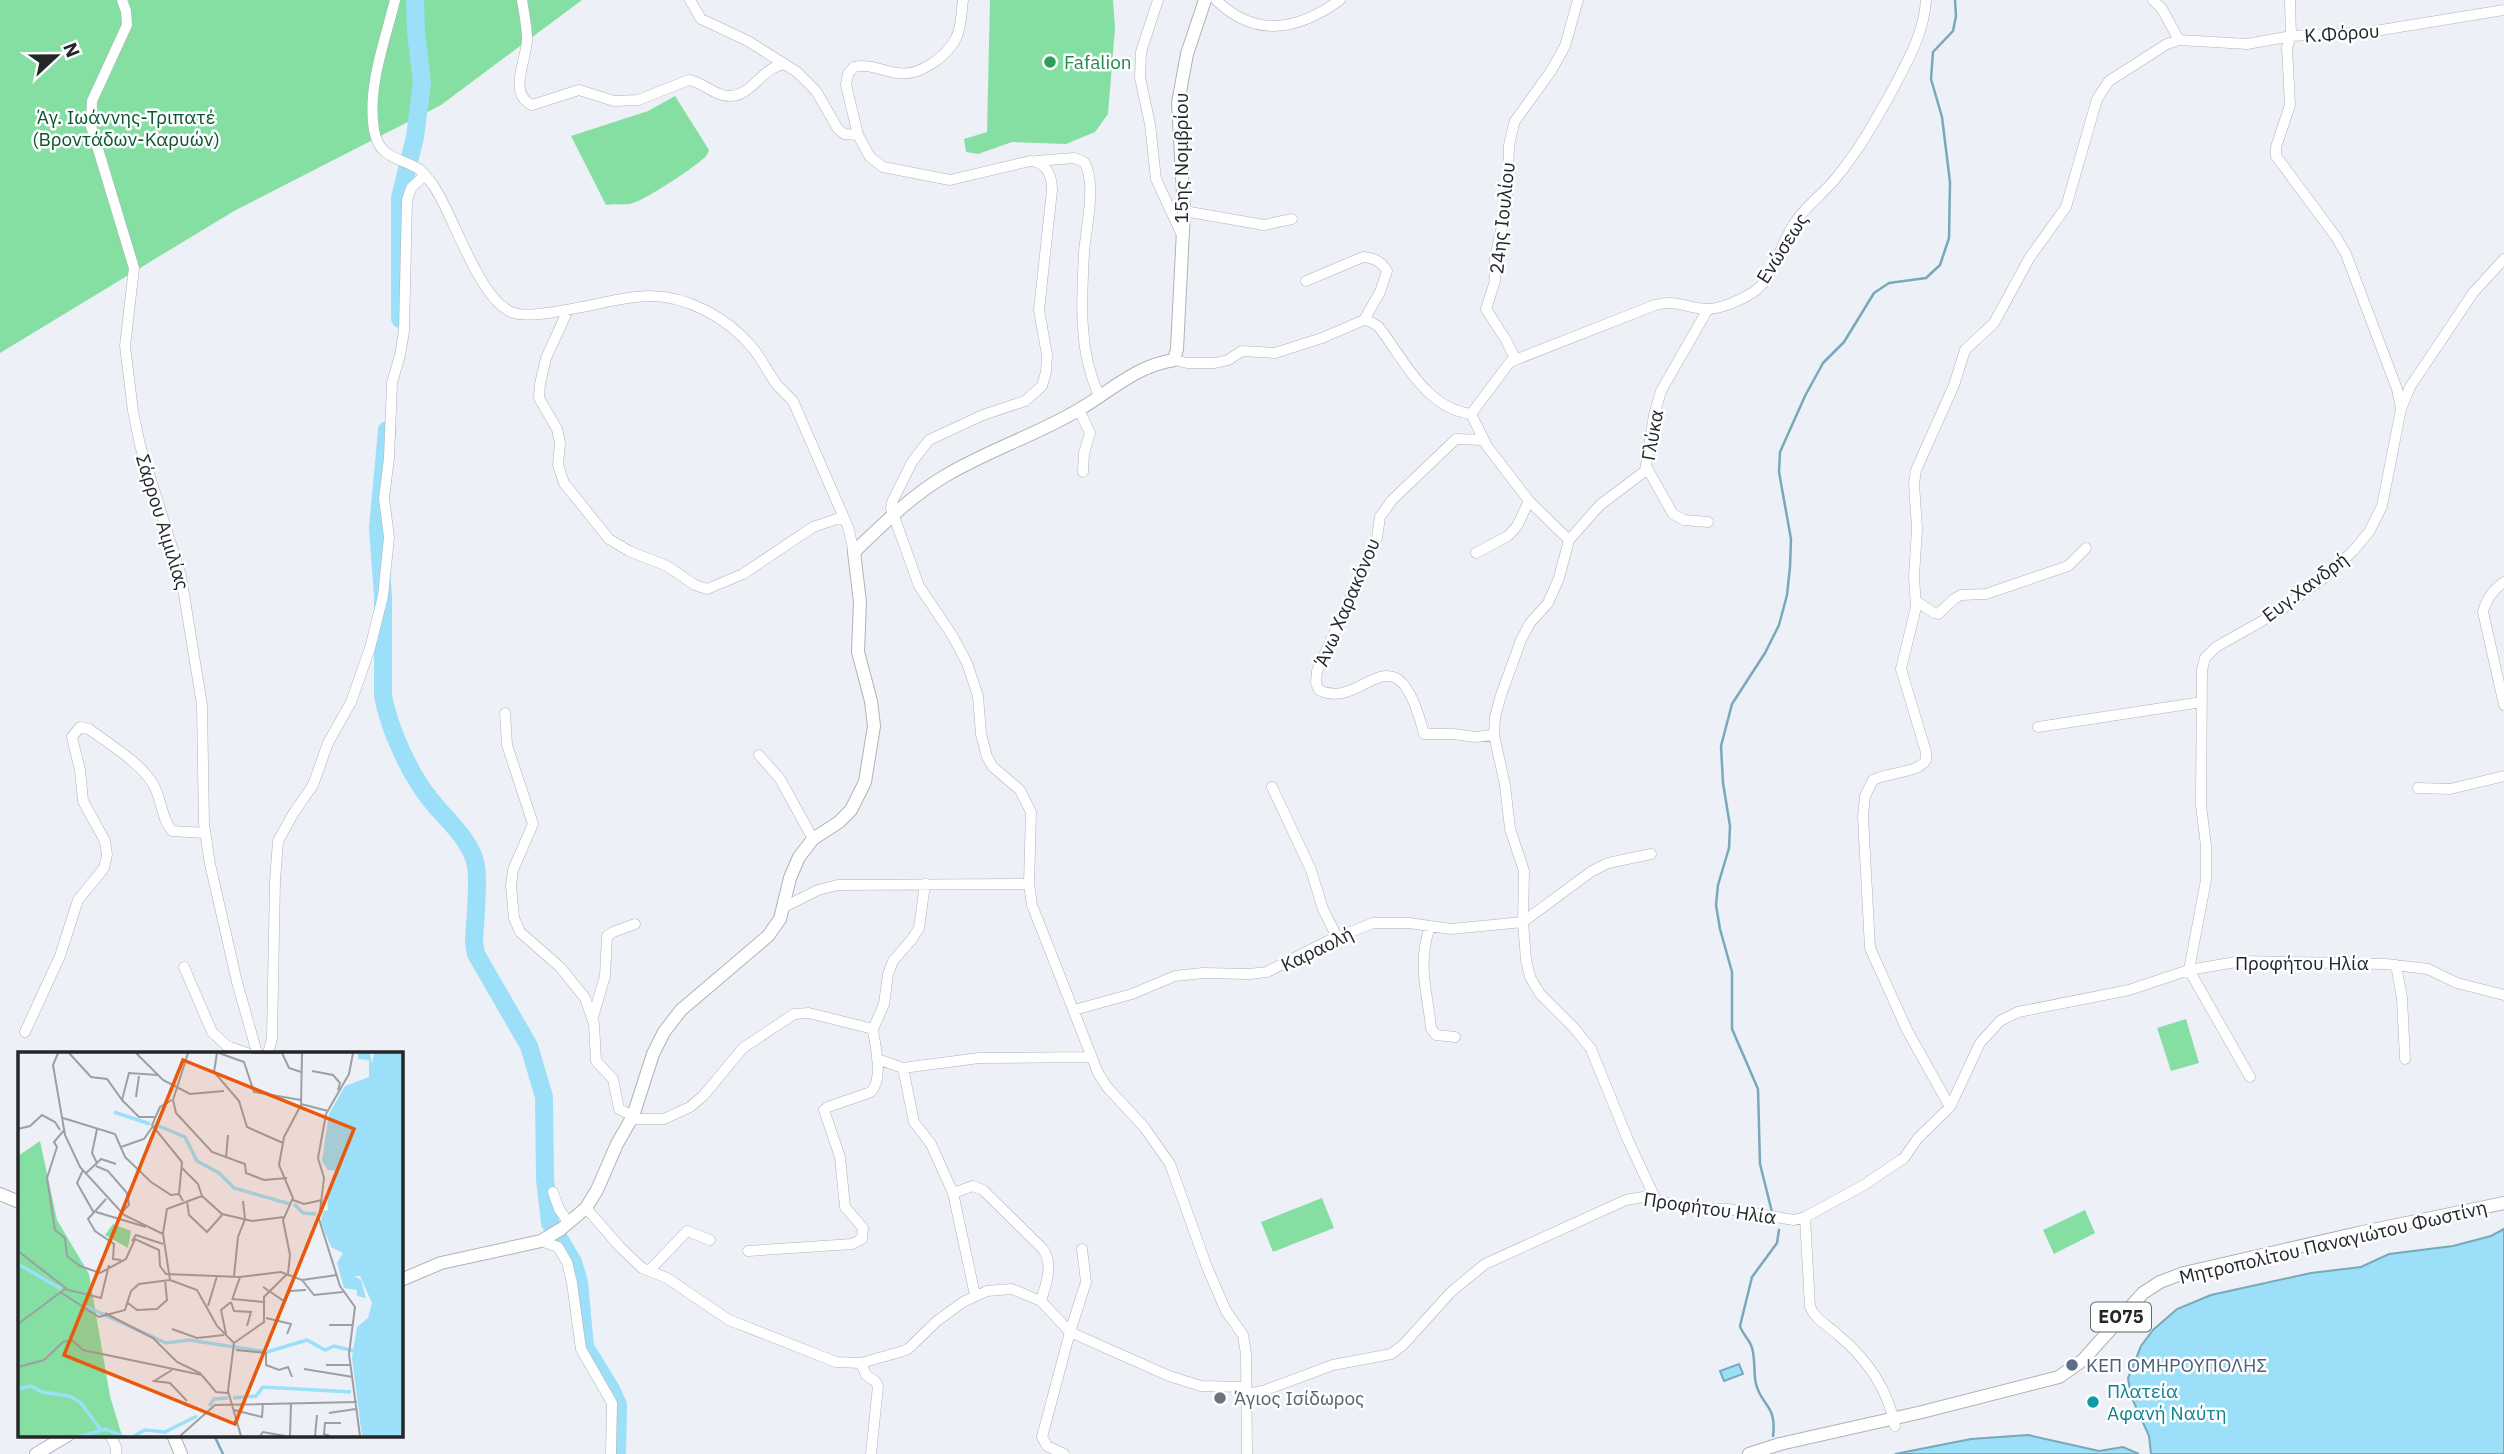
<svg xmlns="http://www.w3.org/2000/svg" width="2504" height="1454" viewBox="0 0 2504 1454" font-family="'IBM Plex Sans',sans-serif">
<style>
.green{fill:#85dfa3}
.water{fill:#9be0f8;stroke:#78a8ba;stroke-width:2}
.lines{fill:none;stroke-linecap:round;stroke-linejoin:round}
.stream{stroke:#78a8ba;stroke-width:2.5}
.river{stroke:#9be0f8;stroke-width:18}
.minor-casing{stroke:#afb2b7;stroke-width:11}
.major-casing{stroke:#afb2b7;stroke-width:14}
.minor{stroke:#fff;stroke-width:10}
.major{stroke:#fff;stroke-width:12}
.leisure-dot{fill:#2e9e5b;stroke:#fdfeff;stroke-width:2.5}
.service-dot{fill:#5c6f8a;stroke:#fdfeff;stroke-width:2.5}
.worship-dot{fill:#6b7280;stroke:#fdfeff;stroke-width:2.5}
.culture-dot{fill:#0f9aa8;stroke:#fdfeff;stroke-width:2.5}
.labels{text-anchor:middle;stroke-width:5;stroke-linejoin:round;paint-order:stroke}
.shield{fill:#fdfeff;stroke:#666768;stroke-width:2}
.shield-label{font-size:18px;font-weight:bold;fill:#252628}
.street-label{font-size:19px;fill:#252628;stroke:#fdfeff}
.leisure-label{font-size:19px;fill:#27864d;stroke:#fdfeff;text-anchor:start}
.park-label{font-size:19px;fill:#0d552e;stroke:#fdfeff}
.service-label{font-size:19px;fill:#4e5e75;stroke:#fdfeff;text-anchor:start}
.culture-label{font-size:19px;fill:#0d838f;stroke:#fdfeff;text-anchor:start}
.worship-label{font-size:19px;fill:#5b616d;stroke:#fdfeff;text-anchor:start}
.inset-river{fill:none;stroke:#9be0f8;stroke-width:3.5}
.inset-road{fill:none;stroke:#9d9fa4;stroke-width:2}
.view{fill:#e8590c;fill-opacity:0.15;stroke:#e8590c;stroke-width:3.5}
.inset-edge{fill:none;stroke:#252628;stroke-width:3.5}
</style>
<rect width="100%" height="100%" fill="#edf0f6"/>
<!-- green -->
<path class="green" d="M0,0h582l-141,105 -207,106 -234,142z
M990,0h123l2,28 -7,86 -13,18 -29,12 -54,-2 -34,12 -12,-2 -2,-13 23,-7z
M675,96l34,54 -2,5c-8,10 -62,45 -74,48 -8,3 -18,0 -27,2l-35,-69 77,-25z
M2186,1019l13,44 -28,8 -14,-43z
M1322,1198l12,30 -61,24 -12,-30z
M2085,1210l10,23 -41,21 -11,-24z"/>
<!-- water -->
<path class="water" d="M2504,1229v225h-353l-2,-18 -18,-40 -3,-18 13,-32 12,-16 24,-21 34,-14 100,-22 50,-6 28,-13 64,-8 38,-10z
M1739,1364l4,10 -19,7 -4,-10z
M2028,1435l71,16 24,-4 16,7h-244l76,-15z"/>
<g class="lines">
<!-- stream -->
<path class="stream" d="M1772,1212l-12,-48 -2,-75 -26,-60v-57l-12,-43 -4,-24 2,-20 11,-37 1,-22 -7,-43 -2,-37 11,-42 33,-51 14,-28 8,-30 3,-28 1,-28 -12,-67 1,-20 25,-56 18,-33 21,-21 30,-49 15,-10 37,-5 14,-13 9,-27 1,-56 -8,-65 -11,-38 2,-27 20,-21 3,-15 -1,-16
M214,1435l9,19
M1773,1436c4,-31 -11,-29 -17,-52 -3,-12 0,-28 -5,-39 -3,-7 -9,-12 -11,-19l12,-49 25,-34 2,-13"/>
<!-- river -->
<path class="river" d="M400,319v-121l15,-61 7,-55 -6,-50 -1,-32
M387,430l-9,98 5,68v100c6,32 26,77 47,103 15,20 42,41 46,67 3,18 -1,55 -2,76l2,12 53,92 15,51 1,82 5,44 23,39 6,20 6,65 27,44 6,14 -1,49"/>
<!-- minor casing -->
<g class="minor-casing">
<path id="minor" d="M122,0l4,11 1,14 -35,76 -1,25 43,142 -9,78 8,65 7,34 41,131 21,129 2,119 6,40 27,118 20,71
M395,0c-10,41 -28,87 -21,130 5,29 25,27 45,39 5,4 10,11 14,16 21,30 46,117 81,128 16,5 51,-3 68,-6 22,-4 45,-11 68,-11 38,0 77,22 101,50 11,12 17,28 27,40 5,5 10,10 15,15l55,126 6,25
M522,0c2,13 5,26 5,39 0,21 -20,54 5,66l47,-15 35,11 24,-1 51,-20c14,2 25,16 40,16 23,1 32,-29 56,-32
M690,0l11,19 47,22 49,31 19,19 22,38 6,5 14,1
M963,0c-2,12 -1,27 -7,38 -9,19 -38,39 -59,35 -14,-2 -29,-10 -43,-6l-6,7 -2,11 12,50 12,22 13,10 67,13 80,-19c16,1 22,14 22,29l-13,120 8,45 -1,17 -4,14 -17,15 -42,14 -54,25 -17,22 -20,40 -1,6 28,78 33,49 15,28 11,33 3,38 6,23 6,10 27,23 11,22 -2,72 3,21 66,168 9,14 37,40 26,37 37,103 19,44 17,24 3,19 1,100
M1158,0l-17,52 -1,26 10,46 6,55 25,54
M1216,0c40,39 82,30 124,0
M2153,0l9,9 17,31
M2290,0l1,36 -4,11 3,58 -14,42v9l60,81 10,17 51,135 4,19
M1036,161l38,-3 10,4c13,19 2,67 0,90 -1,25 -3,51 -1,76 1,23 7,47 16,68
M1184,211l80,14 28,-6
M1306,281l57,-24c11,1 18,4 24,14l-7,21 -16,28
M568,310l-22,48 -6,26 -1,14 18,31 3,14 -2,22 6,18 45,56 20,12 38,15 28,19 12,4 36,-15 70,-47 30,-10
M1515,359l-9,-19 -20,-31 9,-28v-23l12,-54 2,-59 4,-17 2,-7 36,-50 14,-25 13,-46
M1174,360l13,3h28l13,-3 14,-9 33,2 47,-15 42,-18 5,1 9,5c26,33 47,82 93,88
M1079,410l11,23 -6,20 -1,19
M1471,414l16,32 42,55 40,39 -10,38 -11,25 -18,20 -9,17 -20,55 -6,22 -1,18 11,50 5,44 14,42 -1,51 3,38 4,17 10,17 34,34 17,21 37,91 28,60
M1471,414l39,-52 145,-57c24,-6 32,4 53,4 12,0 33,-9 44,-16 24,-15 28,-51 44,-72 11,-16 28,-28 40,-43 23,-28 40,-58 57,-89 15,-29 31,-56 33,-89
M1483,440l-27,-1 -64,61 -12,17 -3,21 -60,133 -1,12 3,7c45,23 76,-70 105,44h30l21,3 19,-2
M1647,468l26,46 11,6 24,2
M1569,540l31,-35 45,-34 9,-56 7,-24 47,-82
M1476,553l32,-17 9,-10 12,-25
M2504,582c-12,9 -17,16 -21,30l21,93
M1916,601l18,12 4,1 16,-15 7,-4 25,-1 82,-28 18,-18
M505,713l2,32 26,79 -20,46 -2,16 3,32 6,14 40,35 25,31 9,26 2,37 17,18 6,30 14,7
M2038,727l164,-25
M759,755l21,24 33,60
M1272,787l39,83 12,39 14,28
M2418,788l32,1 54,-13
M784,907l34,-17 20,-5 191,-1
M1430,926c-13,40 -3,63 1,102l5,7 19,2
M2396,965l6,33 3,61
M184,967l28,65 15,14 20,7
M2189,970l17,-90v-34l-5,-41 1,-135 3,-12 11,-11 62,-35 51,-38 24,-23 16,-19 13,-26 19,-97 9,-22 63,-94 31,-34
M2189,970l61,107
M1074,1010l58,-16 43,-18 28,-3 46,1 18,-2 61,-31 45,-18h36l42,6 72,-7 69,-51 16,-8 43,-9
M593,1017l12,-41 2,-40 6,-4 22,-8
M873,1029l11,-25 4,-30 5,-13 19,-22 7,-11 6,-44
M25,1032l35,-76 18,-56 26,-32 3,-13 -2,-14 -22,-40 -3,-31 -8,-33 8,-10 9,2c20,15 52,34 64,55 9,15 8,34 19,47l33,2
M268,1053l4,-14 3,-158 3,-40 15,-27 20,-29 15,-42 23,-41 19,-54 13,-52 6,-59 -5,-39 5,-40 3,-75 8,-28 4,-24 3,-131 4,-12 14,-13
M877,1059l26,9 76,-10 111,-1
M903,1068l11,54 17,22 22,49 22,102
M1950,1107l-43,-77 -37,-82 -7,-131 2,-21 8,-16c15,-8 46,-7 53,-20v-8l-25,-83 15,-62 -2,-30 3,-49 -3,-44 2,-14 38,-85 11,-35 29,-27 36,-66 36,-50 31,-108 12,-18 58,-37 12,-4 68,4 44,-8 78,-4 135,-22
M631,1119h33l26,-12 14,-12 39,-47 51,-34 15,-1 64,16c2,18 11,48 -2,63l-43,15 -4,3 16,47 5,50 18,21 -1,11 -10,5 -104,7
M553,1192l6,17 10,14
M953,1193l20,-7 10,4 60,59c11,17 3,34 -2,52
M586,1208l34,39 22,21 25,10 62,42 107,42 25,1 39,-11 8,-3 29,-28 26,-19 24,-11 25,-2 29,12 29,31 99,44 32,10 45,1
M1805,1217l5,90c6,13 17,18 27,27 29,24 51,55 58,92
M541,1241l17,6 9,15 5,21 9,66 31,54 -1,51
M649,1271l38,-40 23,9
M861,1363l5,12 9,6 3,5 -7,68
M1246,1394l17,-3 70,-26 58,-11 12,-9 48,-53 34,-28 141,-64 17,-3 49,12h36l66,11 11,-3 59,-32 40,-27 14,-20 32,-31 30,-64 20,-22 18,-9 111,-22 60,-20 53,-9 144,3 42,5 29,14 47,12
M110,1435l6,12v7
M1064,1454l-17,-8 -5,-9 28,-105 16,-50 -4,-33"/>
</g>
<!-- major casing -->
<g class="major-casing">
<path id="major" d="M0,1194l19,8
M401,1280l40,-17 100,-22 20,-12 25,-21 11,-18 20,-46 16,-28 20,-62 11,-22 17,-22 87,-74 12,-17 10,-41 9,-21 14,-18 26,-17 12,-12 14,-28 9,-56 -3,-25 -13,-49 2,-50 -6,-50c28,-27 57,-56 91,-76 43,-26 92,-41 135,-67 32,-19 56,-43 94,-49l3,-11 7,-138 -6,-108 9,-49 18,-54
M173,1435l8,19
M36,1454l32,-19
M1749,1454l31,-10 142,-32 137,-35 24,-17 60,-67 17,-11 24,-9 174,-40 146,-30"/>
</g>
<!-- minor -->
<use href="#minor" class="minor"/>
<!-- major -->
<use href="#major" class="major"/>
</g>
<!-- markers -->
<circle class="leisure-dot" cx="1050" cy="62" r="7"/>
<circle class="service-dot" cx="2072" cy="1365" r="7"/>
<circle class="worship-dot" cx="1220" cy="1398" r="7"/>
<circle class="culture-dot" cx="2093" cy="1402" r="7"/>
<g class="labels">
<!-- shield labels -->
<rect class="shield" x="2091" y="1302.5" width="60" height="29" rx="5"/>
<g class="shield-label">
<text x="2121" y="1323">ΕΟ75</text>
</g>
<!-- street labels -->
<g class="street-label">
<text transform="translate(2342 33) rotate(-4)" y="7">Κ.Φόρου</text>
<text transform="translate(1181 158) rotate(-90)" y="7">15ης Νομβρίου</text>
<text transform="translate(1502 218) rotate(-84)" y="7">24ης Ιουλίου</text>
<text transform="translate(1782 248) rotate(-58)" y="7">Ενώσεως</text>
<text transform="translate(1652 435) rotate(-80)" y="7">Γλύκα</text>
<text transform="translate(163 522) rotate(73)" y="7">Σάρρου Αιμιλίας</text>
<text transform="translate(2305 587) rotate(-37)" y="7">Ευγ.Χανδρή</text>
<text transform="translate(1347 602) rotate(-67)" y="7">Άνω Χαρακόνου</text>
<text transform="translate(1317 949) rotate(-26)" y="7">Καραολή</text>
<text x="2302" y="970">Προφήτου Ηλία</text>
<text transform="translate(1710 1208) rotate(8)" y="7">Προφήτου Ηλία</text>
<text transform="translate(2333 1242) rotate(-13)" y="7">Μητροπολίτου Παναγιώτου Φωστίνη</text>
</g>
<!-- leisure labels -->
<g class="leisure-label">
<text x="1064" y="69">Fafalion</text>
</g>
<!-- park labels -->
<g class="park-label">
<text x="126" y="124">Άγ. Ιωάννης-Τριπατέ<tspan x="126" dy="22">(Βροντάδων-Καρυών)</tspan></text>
</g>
<!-- service labels -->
<g class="service-label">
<text x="2086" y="1372">ΚΕΠ ΟΜΗΡΟΥΠΟΛΗΣ</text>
</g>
<!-- culture labels -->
<g class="culture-label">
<text x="2107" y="1398">Πλατεία<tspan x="2107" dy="22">Αφανή Ναύτη</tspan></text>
</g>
<!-- worship labels -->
<g class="worship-label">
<text x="1234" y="1405">Άγιος Ισίδωρος</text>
</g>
</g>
<!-- overview -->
<g transform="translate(18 1052)">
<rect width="385" height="385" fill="#edf0f6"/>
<path d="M22,89l17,79 32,54 21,122 12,40h-104v-280zM95,172l18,7 -3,17 -23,-13z" fill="#85dfa3"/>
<path d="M340,1h12l2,11 2,-11h29v383h-41l-10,-78 5,-31 11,-9 4,-15 -12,-27h-6l7,4 5,18 -9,-2v-6l-13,-2 -7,-25 6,-10 -12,-6 -10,-25 2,-11 5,-1 -1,-19 11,-20 -10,-1 -6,-9 7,-47 16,-28 24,-9v-17l-11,-1z" fill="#9be0f8"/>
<path class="inset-river" d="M96,60l36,12M136,72l31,13 12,24 22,12 15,15 56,16M276,152l9,9 13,1M0,212l43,25M65,253l83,38 23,-3 78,12 40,-12 18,10 9,-4 20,5M0,337l13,-3 11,6 27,4 11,6 21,28M215,346l23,-2 7,-9 88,5M191,354l5,-7 14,-1M64,384l24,-7 16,7M116,384l11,-6 20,2 32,-16"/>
<path class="inset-road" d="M40,1l-5,12 12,70 15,32 44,48 39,19 7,46 27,10 20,36 17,17 -6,48 13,45M51,1l22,24 16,2 15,21 7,-27 29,2M118,1l27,27 27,14 34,-3M199,1l-3,19 25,29 8,26 36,16M201,1l25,9 10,30 47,8M233,1h30M264,1l7,15 12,4M335,1l-4,21 -23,40 -8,44 6,20 -5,41 21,67 15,21 -6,47 11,82M294,19l21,4 7,8 -2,7M118,45l3,-21M104,48l17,17h17M154,48l-12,7 -8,18 30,37 -3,32 4,7M155,48l3,13 36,39 33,12 1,9 18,7 23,-2M155,48l15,-47M283,52l27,7M45,66l52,16 10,23 26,25 20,13 8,-1M0,77l12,-3 12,-11 13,7 5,8M47,77l-11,13 3,5 -10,31 8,52 10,8 2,18 13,10 20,7 26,-14 9,-20 24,11 1,16 6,8 74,3 41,-5 21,8 12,15 29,-3M103,95l23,-8 9,-13M208,106l2,-23M79,111l4,-4 15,5M78,114l12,5 19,22 2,12 -7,7M164,116l16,16 4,12M65,118l-6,13 17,30M67,122l12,-11 -5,-10 5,-24M88,147l-18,20 7,12 19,13 -1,15 8,1M275,148l11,4 18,-4M169,149l2,14 18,17 15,-17M78,160l50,15M145,181l4,-24 35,-13 20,18 30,7 32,-4M114,189l4,-6 27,9M0,199l49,38M270,222l2,-19 -7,-35 10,-22 -14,-33 5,-28 17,-32 1,-52M216,224l4,-39 7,-18 -2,-18M284,228l35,-5M245,235l21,14 6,-10 16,-1M42,240l39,25 26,-7 6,-19 8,-7 31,-4M215,247l30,3M214,248l8,-23M213,250l3,9 17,1 -4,14M110,251l9,7 20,-1 10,-9 -2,-20M190,254l9,-30M87,261l48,25 24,24 23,11 16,19 12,1M248,266l25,6 -4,10M0,272l47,-35 36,9 8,-33M311,273h24M154,277l25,9 27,-3M208,282l-5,-24 10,-8M216,291l30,-21v-25l23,-23M218,298l30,3v12l13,5 9,-3 4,10M308,313h24M0,315l26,-7 19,-18 9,-2 11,10 119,25M286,317l49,8M154,318l-18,11 16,2 17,18M216,358l28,7 1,-14M311,361l27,-4M162,384l35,-31 142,-3M242,384l3,-4 22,4M272,384l1,-32M297,384l2,-21M312,384l-6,-2 1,-11h16"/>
<path class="view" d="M165,8l171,69 -119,295 -171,-69z"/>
<rect width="385" height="385" class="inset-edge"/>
</g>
<!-- north arrow -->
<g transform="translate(56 56) rotate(68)" stroke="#fdfeff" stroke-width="5" paint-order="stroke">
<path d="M0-5L12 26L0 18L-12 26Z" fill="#252628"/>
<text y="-10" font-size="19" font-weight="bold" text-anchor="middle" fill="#252628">N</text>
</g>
</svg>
